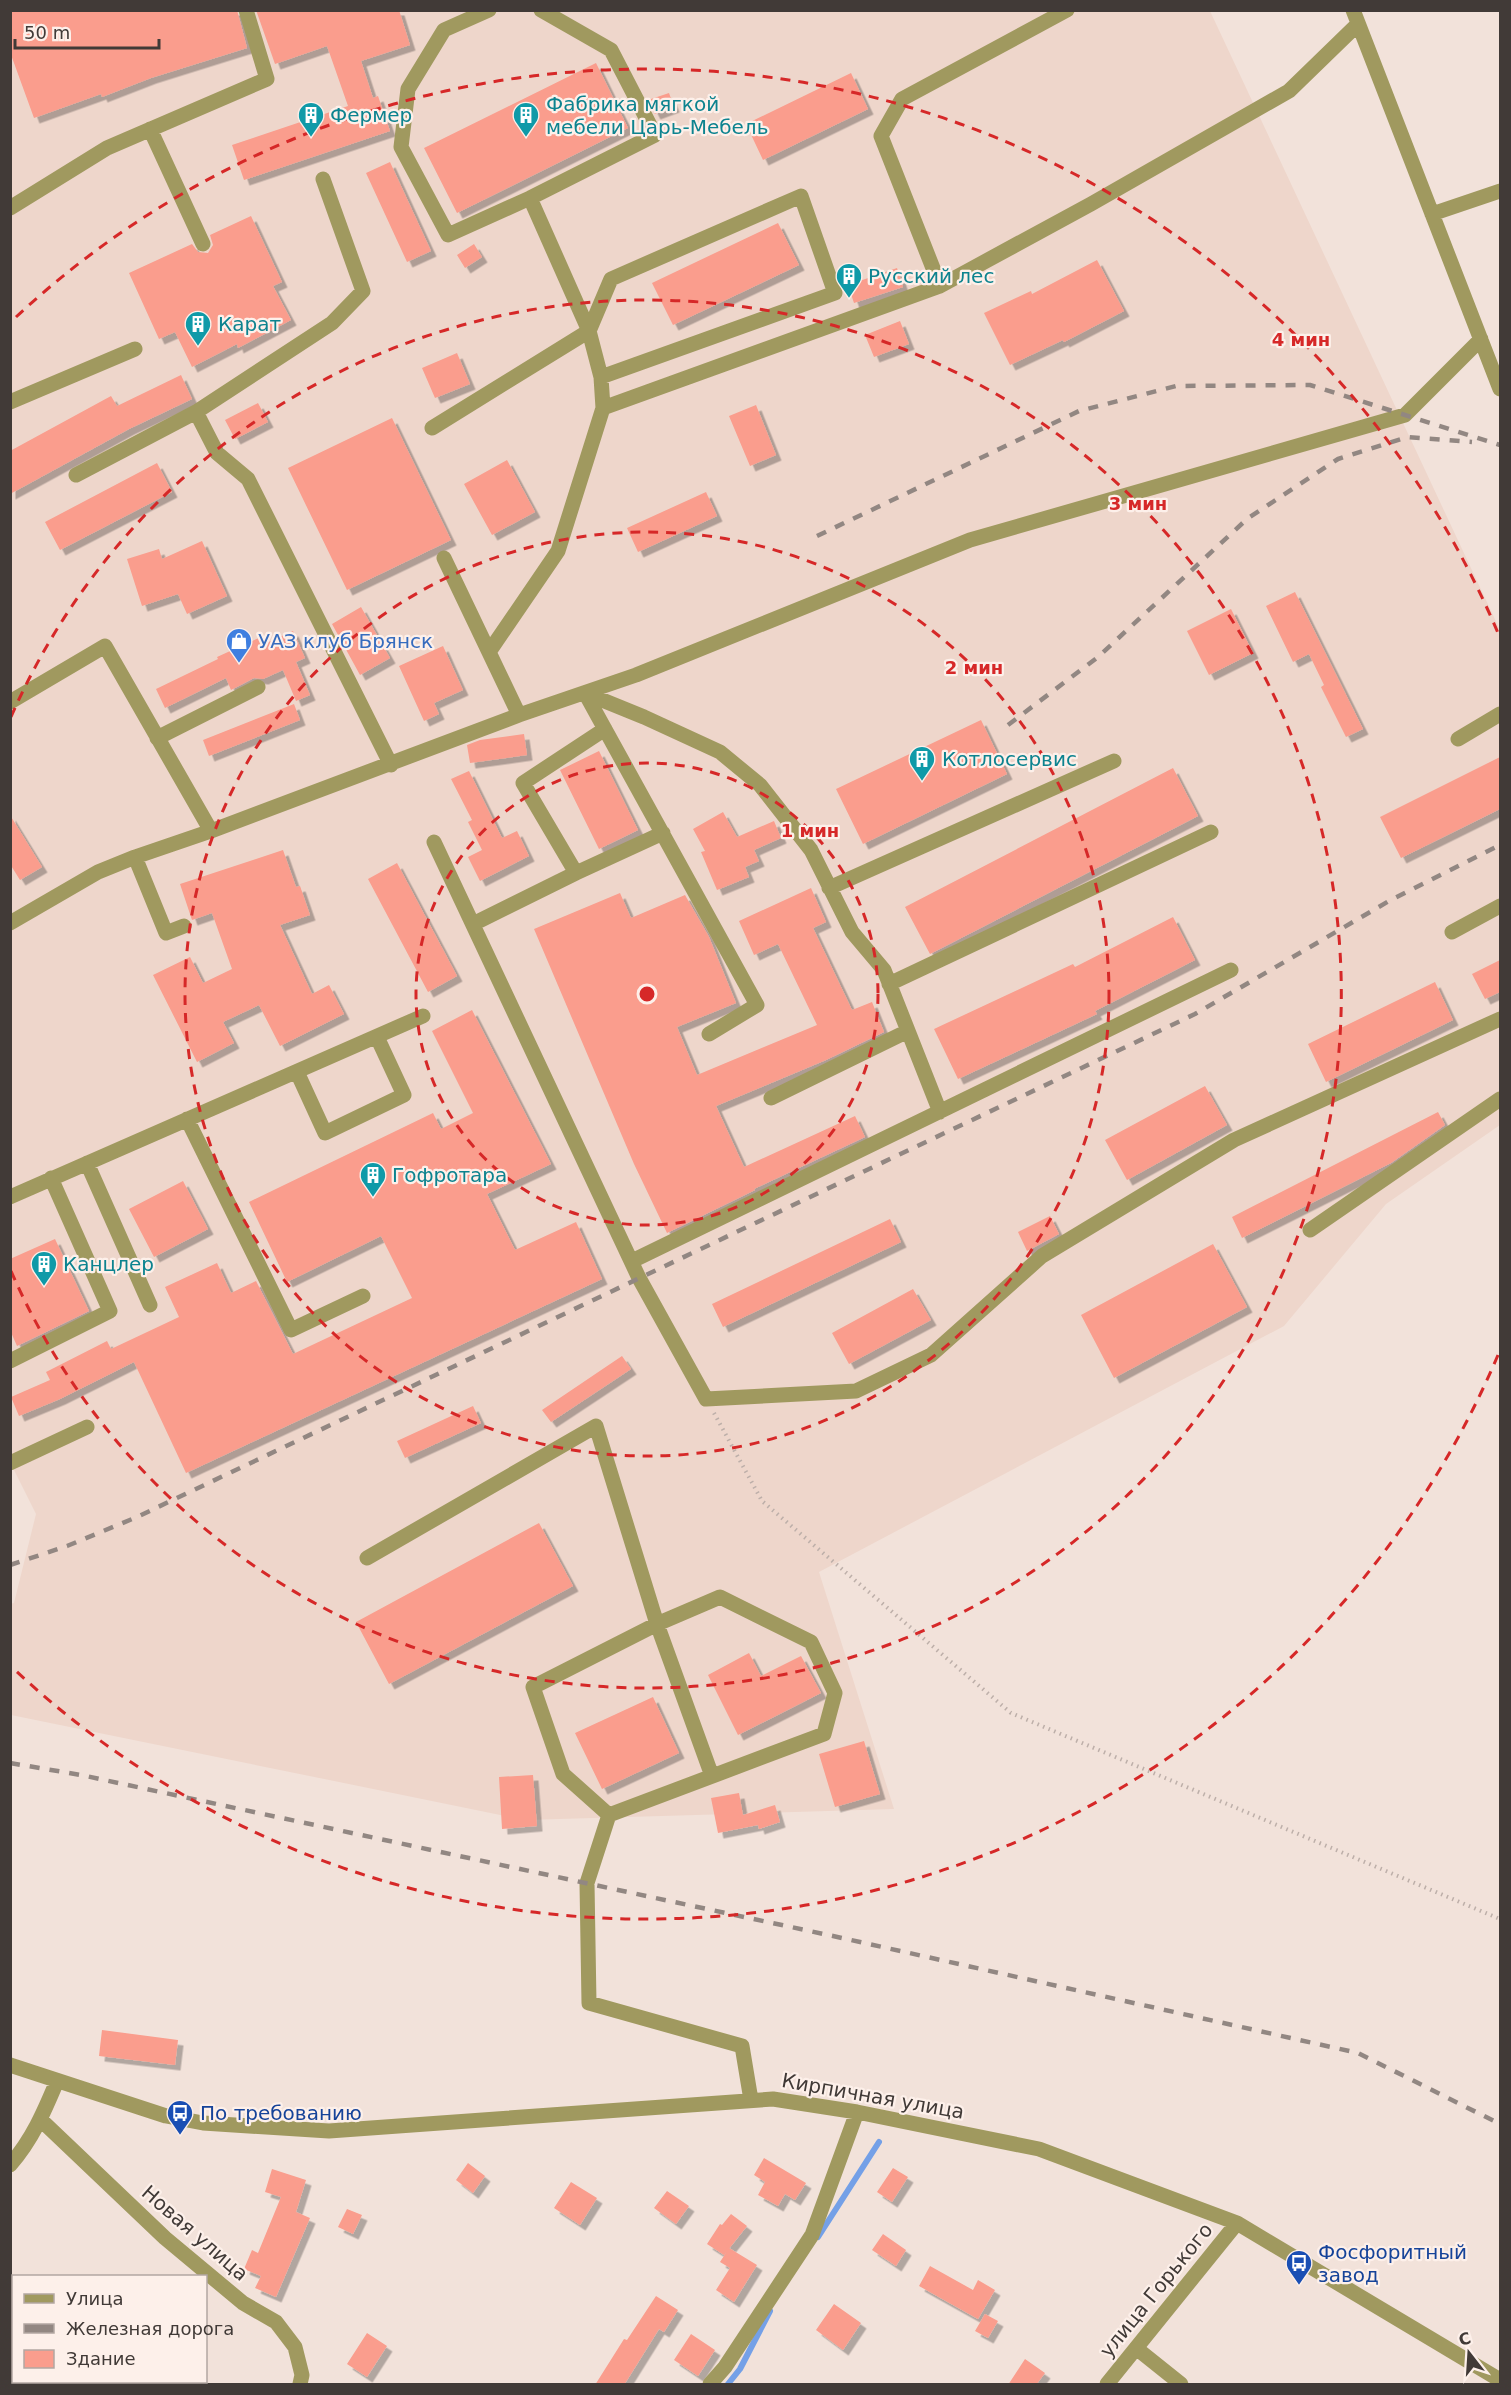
<svg xmlns="http://www.w3.org/2000/svg" width="1511" height="2395" viewBox="0 0 1511 2395" font-family="'DejaVu Sans',sans-serif">
<style>
.built{fill:#eed6cb}
.lines{fill:none;stroke-linecap:round;stroke-linejoin:round}
.stream{stroke:#74a0e7;stroke-width:6}
.building{fill:#fa9d8d;filter:url(#shadow)}
.path{stroke:#bdafa9;stroke-width:4;stroke-dasharray:1.5 4.5;stroke-linecap:butt}
.minor{stroke:#a0995f;stroke-width:15}
.rail{stroke:#928782;stroke-width:4.5;stroke-dasharray:10 10;stroke-linecap:butt}
.ring{fill:none;stroke:#d62828;stroke-width:3;stroke-dasharray:10 8}
.labels{text-anchor:middle;stroke-width:4.5;stroke-linejoin:round;paint-order:stroke}
.culture-label{font-size:20px;fill:#0d838f;stroke:#fdf0ea;text-anchor:start}
.shop-label{font-size:20px;fill:#366cbe;stroke:#fdf0ea;text-anchor:start}
.street-label{font-size:20px;fill:#413a37;stroke:#fdf0ea}
.transit-label{font-size:20px;fill:#164399;stroke:#fdf0ea;text-anchor:start}
.centre{fill:#d62828;stroke:#fdf0ea;stroke-width:3}
.ring-label{font-size:18px;text-anchor:middle;font-weight:bold;fill:#d62828;stroke:#fdf0ea;stroke-width:4.5;stroke-linejoin:round;paint-order:stroke}
</style>
<defs>
<filter id="shadow"><feDropShadow dx="5.5" dy="5.5" stdDeviation="0" flood-color="#0004"/></filter>
</defs>
<rect width="100%" height="100%" fill="#f2e2da"/>
<!-- built -->
<path class="built" d="M11,11h1199l290,619v495l-114,79 -102,122 -465,246 75,237 -369,11 -514,-105 -1,-111 4,-1 22,-89 -26,-52z"/>
<g class="lines">
<!-- stream -->
<path class="stream" d="M818,2237l61,-95
M728,2384l12,-15 30,-58"/>
</g>
<!-- building -->
<path class="building" d="M10,10h227l10,38 -96,30 -49,19 -1,-3 -67,24 -24,-66z
M256,10h143l11,35 -49,16 12,37 5,-2 12,35 -146,49 -12,-35 116,-39 -21,-60 -52,18z
M596,63l32,65 -171,85 -33,-65z
M851,73l17,36 -105,51 -17,-36z
M669,93l5,14 -19,7 -7,-14z
M390,162l41,89 -24,11 -41,-89z
M251,216l31,66 -9,4 18,34 -53,28 -1,-4 -45,23 -17,-35 -16,7 -30,-66 63,-29 6,8 10,1 5,-8 -3,-10z
M778,223l21,42 -126,60 -21,-42z
M474,244l8,13 -17,11 -8,-13z
M1097,260l27,51 -60,31 -1,-2 -53,25 -26,-52 47,-22 1,3z
M897,268l6,19 -49,16 -6,-18z
M900,321l9,23 -35,13 -9,-22z
M457,353l13,31 -35,14 -13,-30z
M181,375l11,24 -63,30 -119,65v-43l101,-55 6,10z
M258,403l10,19 -33,17 -10,-19z
M756,405l20,50 -26,11 -21,-50z
M392,418l59,122 -104,50 -59,-122z
M507,460l28,52 -43,23 -28,-51z
M157,463l15,29 -112,58 -15,-28z
M706,492l11,24 -79,36 -11,-24z
M202,541l25,55 -40,18 -9,-20 -36,12 -15,-47 32,-10 3,10z
M1295,592l68,137 -17,8 -25,-50 3,-2 -15,-31 -16,8 -27,-56z
M361,607l29,51 -30,17 -28,-51z
M1231,609l22,44 -44,22 -22,-44z
M293,631l12,27 -9,4 14,33 -14,6 -13,-31 -20,9 -9,-1 -23,12 -5,-12 -61,30 -9,-19 62,-30 -1,-2 44,-20 3,7z
M443,646l20,44 -29,13 5,11 -15,7 -25,-55z
M294,704l6,16 -91,36 -6,-16z
M981,720l26,54 -144,70 -27,-55z
M524,734l3,21 -57,8 -3,-18 13,-5z
M599,751l39,79 -39,19 -39,-79z
M1500,757v52l-99,49 -21,-41z
M1173,768l25,48 -268,138 -25,-47z
M469,771l33,67 15,-7 12,25 -49,25 -12,-24 14,-7 -14,-28 4,-2 -21,-41z
M723,812l14,25 37,-16 7,17 -27,12 5,11 -14,6 4,10 -32,13 -16,-38 4,-1 -12,-22z
M10,815l32,52 -22,13 -10,-16z
M283,850l13,37 4,-1 10,29 -30,10 32,69 17,-9 15,29 -64,32 -21,-41 -36,17 11,21 -37,19 -44,-87 37,-18 13,26 29,-14 -20,-56 -20,7 -12,-36z
M397,863l60,113 -29,16 -60,-113z
M811,888l15,34 -13,6 39,82 20,-8 12,30 -58,28 -110,46 28,61 111,-51 10,21 -111,52 1,1 -88,43 -33,-69 -100,-235 86,-36 11,25 54,-23 24,42 27,66 -59,24 20,48 120,-50 -39,-81 -24,11 -15,-34z
M1173,917l22,43 -100,51 2,3 -139,65 -24,-50 139,-65 2,3z
M1500,960v32l-15,7 -13,-25z
M1435,982l18,38 -127,62 -18,-38z
M472,1010l79,154 -64,30 28,56 61,-28 26,57 -416,194 -52,-111 -74,37 -41,17 -8,-19 39,-17 -4,-8 61,-31 4,8 68,-32 -14,-30 52,-24 14,30 25,-12 37,73 119,-56 -31,-62 -94,46 -38,-80 184,-89 8,16 32,-16 -41,-82z
M1205,1086l22,39 -100,55 -22,-40z
M1438,1112l7,13 -54,38 -149,75 -10,-21z
M183,1181l25,48 -54,28 -25,-48z
M1050,1216l9,18 -32,17 -9,-19z
M890,1219l11,23 -178,85 -11,-23z
M55,1239l34,72 -72,35 -7,-16v-71z
M1213,1244l34,63 -133,71 -33,-63z
M913,1289l18,31 -82,44 -17,-31z
M622,1356l9,13 -80,53 -9,-12z
M473,1406l8,17 -76,35 -8,-17z
M539,1523l34,63 -184,98 -33,-62z
M749,1653l12,23 40,-20 20,37 -83,42 -30,-60z
M653,1697l26,56 -77,36 -27,-56z
M864,1741l16,53 -45,13 -16,-53z
M533,1775l4,51 -35,3 -3,-52z
M739,1793l4,22 32,-10 5,17 -21,7 -1,-4 -40,8 -7,-35z
M102,2030l76,10 -3,25 -76,-9z
M764,2158l42,25 -11,17 -10,-6 -7,12 -20,-11 7,-13 -11,-7z
M468,2163l17,13 -12,17 -17,-13z
M893,2168l15,9 -16,25 -15,-10z
M272,2169l34,11 -10,32 14,6 -34,79 -21,-9 6,-12 -17,-7 8,-19 6,3 23,-56 -16,-5z
M571,2182l26,16 -17,27 -26,-17z
M667,2191l22,15 -13,18 -22,-16z
M347,2209l15,6 -9,19 -15,-7z
M731,2214l16,12 -23,29 -17,-11 13,-20 2,1z
M883,2234l23,16 -10,16 -24,-16z
M729,2248l28,17 -23,37 -18,-12 14,-22 -10,-6z
M930,2266l43,24 5,-10 17,10 -17,29 -59,-33z
M656,2296l22,14 -14,22 -5,-3 -35,56h-29l29,-46 3,1z
M834,2304l27,19 -18,27 -27,-20z
M985,2314l13,7 -10,17 -13,-7z
M367,2333l20,13 -20,31 -20,-13z
M691,2334l24,16 -17,26 -24,-16z
M1025,2359l20,14 -9,12h-28z"/>
<g class="lines">
<!-- path -->
<path class="path" d="M714,1413l48,88 249,212 489,206"/>
<!-- minor -->
<path class="minor" d="M489,10l-45,20 -36,59 -7,58 47,88 82,-37 125,-63 -44,-85 -70,-40
M1353,10l147,379
M150,129l53,115
M10,208l97,-60 160,-69 -21,-69
M1432,214l68,-23
M940,286l-59,-150 21,-37 165,-89
M601,377l2,31
M10,402l125,-53
M196,412l21,41 31,26 143,286
M432,428l157,-97 22,-52 190,-83 34,97 -234,84 -12,-46 -59,-133
M76,475l120,-63 136,-89 31,-32 -40,-112
M444,558l75,157
M489,652l69,-101 45,-143 337,-122 151,-82 198,-113 69,-67
M585,693l59,24 76,35 40,33 51,65 41,82 32,38 56,142
M585,693l172,312 -48,29
M10,702l95,-56 106,185
M605,729l-82,54 53,90 87,-40
M157,738l101,-51
M1458,739l42,-25
M434,842l205,436 67,121 150,-8 75,-36 111,-99 192,-116 266,-121
M135,857l31,76 18,-7
M829,888l285,-127
M10,923l88,-51 37,-15 76,-26 308,-116 117,-40 334,-135 435,-125 76,-76
M473,924l103,-51
M1452,932l48,-26
M889,984l322,-152
M297,1072l28,61 79,-38 -27,-58
M771,1098l137,-67
M187,1119l104,211 72,-34
M87,1163l63,142
M10,1197l413,-181
M1310,1230l190,-131
M632,1261l599,-291
M10,1361l100,-50 -59,-133
M10,1463l77,-36
M367,1558l229,-132 61,198 55,152
M609,1815l-46,-41 -30,-87 124,-63 63,-27 91,45 24,51 -11,41 -215,81 -22,68 2,120 153,43 9,54
M10,2065l156,51 37,7 126,8 444,-32 84,13 182,37 198,74 263,157
M41,2120l124,118 78,65 33,19 19,25 7,28 -2,9
M10,2165c22,-25 34,-53 47,-84
M1136,2348l45,36
M710,2384l15,-17 87,-132 45,-123
M1107,2384l130,-161"/>
<!-- rail -->
<path class="rail" d="M817,536l262,-125 97,-25 134,-1 190,60
M1008,725l90,-68 149,-138 91,-60 70,-22 64,5
M10,1565l57,-19 70,-29 1058,-503 194,-113 111,-56
M10,1763l71,12 752,161 525,117 142,71"/>
</g>
<!-- distance rings -->
<g class="ring">
<circle cx="647" cy="994" r="231"/>
<circle cx="647" cy="994" r="462"/>
<path d="M11 717A694 694 0 1 1 11 1271"/>
<path d="M1498 1355A925 925 0 0 1 16 1671M16 317A925 925 0 0 1 1498 633"/>
</g>
<!-- icons -->
<defs>
<g id="building-pin" transform="scale(1.35)"><path d="M0 17L-7.5 6A9.5 9.5 0 1 1 7.5 6Z" fill="#0f9aa8" stroke="#fdf0ea"/><path d="M-4-6H4V6H1V3H-1V6H-4ZM-2.5-4.3h1.7v1.8h-1.7ZM.8-4.3h1.7v1.8H.8ZM-2.5-1h1.7V.8h-1.7ZM.8-1h1.7V.8H.8Z" fill="#fff"/></g>
<g id="shop-pin" transform="scale(1.35)"><path d="M0 17L-7.5 6A9.5 9.5 0 1 1 7.5 6Z" fill="#3f7fe0" stroke="#fdf0ea"/><path d="M-5-2.5h2.3a2.7 3.5 0 0 1 5.4 0H5L5.5 6h-11ZM-1.5-2.5h3a1.5 2.3 0 0 0-3 0Z" fill="#fff"/></g>
<g id="bus-pin" transform="scale(1.35)"><path d="M0 17L-7.5 6A9.5 9.5 0 1 1 7.5 6Z" fill="#1a4fb4" stroke="#fdf0ea"/><path d="M-5-6H5V4H4V6H2V4H-2V6H-4V4H-5ZM-3.5-4V0h7V-4ZM-3.5 1.2v1.5H-2V1.2ZM2 1.2v1.5H3.5V1.2Z" fill="#fff"/></g>
</defs>
<g fill-rule="evenodd">
<use href="#building-pin" x="311" y="115"/>
<use href="#building-pin" x="526" y="115"/>
<use href="#building-pin" x="849" y="276"/>
<use href="#building-pin" x="198" y="324"/>
<use href="#shop-pin" x="239" y="641"/>
<use href="#building-pin" x="922" y="759"/>
<use href="#building-pin" x="373" y="1175"/>
<use href="#building-pin" x="44" y="1264"/>
<use href="#bus-pin" x="180" y="2113"/>
<use href="#bus-pin" x="1299" y="2263"/>
</g>
<g class="labels">
<!-- culture labels -->
<g class="culture-label">
<text x="546" y="111">Фабрика мягкой<tspan x="546" dy="23">мебели Царь-Мебель</tspan></text>
<text x="330" y="122">Фермер</text>
<text x="868" y="283">Русский лес</text>
<text x="218" y="331">Карат</text>
<text x="942" y="766">Котлосервис</text>
<text x="392" y="1182">Гофротара</text>
<text x="63" y="1271">Канцлер</text>
</g>
<!-- shop labels -->
<g class="shop-label">
<text x="258" y="648">УАЗ клуб Брянск</text>
</g>
<!-- street labels -->
<g class="street-label">
<text transform="translate(873 2096) rotate(10)" y="7">Кирпичная улица</text>
<text transform="translate(195 2233) rotate(41)" y="7">Новая улица</text>
<text transform="translate(1156 2290) rotate(-51)" y="7">улица Горького</text>
</g>
<!-- transit labels -->
<g class="transit-label">
<text x="200" y="2120">По требованию</text>
<text x="1318" y="2259">Фосфоритный<tspan x="1318" dy="23">завод</tspan></text>
</g>
</g>
<circle cx="647" cy="994" r="9" class="centre"/>
<g class="ring-label">
<text x="1301" y="346">4 мин</text>
<text x="1138" y="510">3 мин</text>
<text x="974" y="674">2 мин</text>
<text x="810" y="837">1 мин</text>
</g>
<!-- border -->
<rect width="1511" height="2395" fill="none" stroke="#413a37" stroke-width="24"/>
<!-- legend -->
<rect x="12" y="2275" width="195" height="108" fill="#fdf0ea" stroke="#b2a7a2" stroke-width="1.5"/>
<rect x="24" y="2294" width="30" height="9" fill="#a0995f" stroke="#b2a7a2" stroke-width="1.5"/>
<text x="66" y="2305" font-size="18" fill="#413a37">Улица</text>
<rect x="24" y="2324" width="30" height="9" fill="#928782" stroke="#b2a7a2" stroke-width="1.5"/>
<text x="66" y="2335" font-size="18" fill="#413a37">Железная дорога</text>
<rect x="24" y="2350" width="30" height="18" fill="#fa9d8d" stroke="#b2a7a2" stroke-width="1.5"/>
<text x="66" y="2365" font-size="18" fill="#413a37">Здание</text>
<!-- north arrow -->
<g transform="translate(1469 2353) rotate(343)" stroke="#fdf0ea" stroke-width="4.5" paint-order="stroke">
<path d="M0-4.5L10 22L0 15L-10 22Z" fill="#413a37"/>
<text y="-9" font-size="16" font-weight="bold" text-anchor="middle" fill="#413a37">С</text>
</g>
<!-- scale -->
<path d="M15 39v9h144v-9" fill="none" stroke="#413a37" stroke-width="3"/>
<text x="24" y="39" font-size="18" fill="#413a37" stroke="#fdf0ea" stroke-width="4.5" paint-order="stroke">50 m</text>
</svg>
